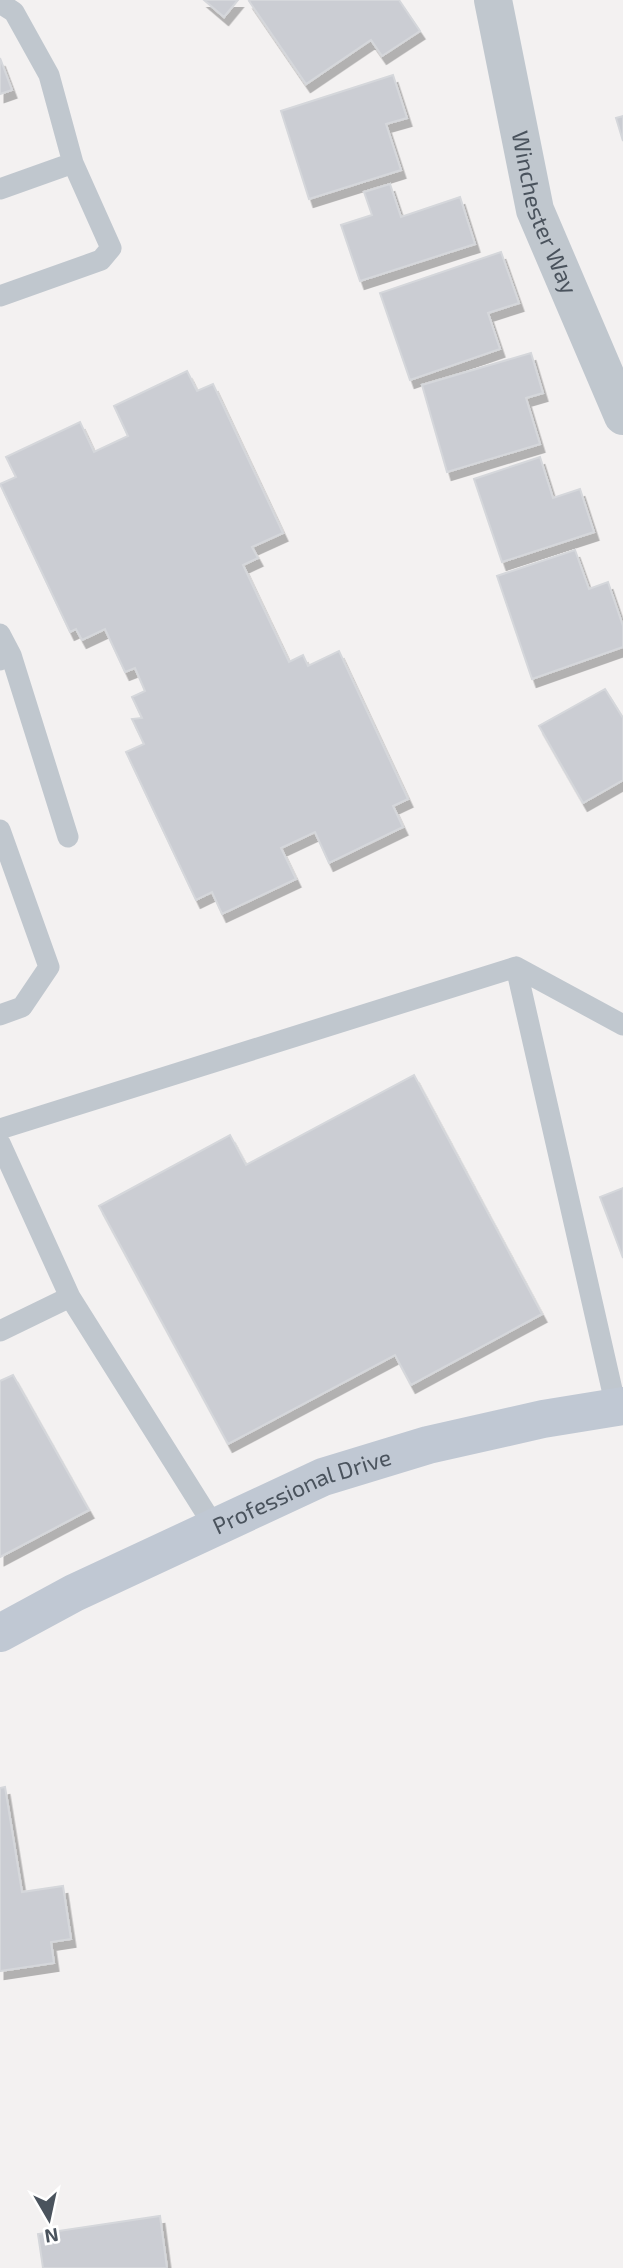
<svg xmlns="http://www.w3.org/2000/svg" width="623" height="2268" viewBox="0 0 623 2268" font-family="'Exo 2',sans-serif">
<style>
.building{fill:#cbcdd3;stroke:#d5d7db;stroke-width:2;filter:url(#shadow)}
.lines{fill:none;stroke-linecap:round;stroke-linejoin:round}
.lane{stroke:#c0c7ce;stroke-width:21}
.street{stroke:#c0c7ce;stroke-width:38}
.secondary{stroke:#c0c8d3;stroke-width:38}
.labels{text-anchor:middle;stroke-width:5;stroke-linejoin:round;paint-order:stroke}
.street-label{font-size:23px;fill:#4a535d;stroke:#fff}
</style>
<defs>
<filter id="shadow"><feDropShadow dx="4.5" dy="8" stdDeviation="0" flood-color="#0004"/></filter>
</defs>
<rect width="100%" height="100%" fill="#f3f1f1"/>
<!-- building -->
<path class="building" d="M204,0h34l-14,17z
M251,0h148l21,31 -38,25 -11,-16 -65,44 -57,-83z
M0,58l12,32 -12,4z
M393,75l14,43 -21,6 15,46 -92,29 -28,-88z
M623,116v25l-7,-23z
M390,184l11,33 59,-20 15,47 -115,37 -19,-56 31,-10 -8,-23z
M501,252l18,51 -31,10 12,36 -90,31 -30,-87z
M531,353l12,40 -17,5 14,46 -93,28 -25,-87z
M187,371l10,20 16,-7 70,149 -31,14 6,11 -15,7 46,97 14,-7 5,11 31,-15 69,148 -15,7 10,21 -74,36 -14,-31 -34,16 15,31 -74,35 -10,-22 -16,8 -70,-148 18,-8 -12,-25 10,-1 -10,-21 13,-6 -10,-23 -10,4 -20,-43 -23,11 -6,-11 -6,3 -70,-148 16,-7 -10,-20 74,-35 14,30 34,-16 -14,-30z
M540,457l13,41 27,-9 14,43 -92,30 -28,-83z
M575,550l14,39 19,-7 15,44v21l-91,32 -35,-103z
M605,689l18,29v62l-40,23 -44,-77z
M414,1075l128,239 -131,71 -16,-30 -167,89 -129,-238 131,-71 16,30z
M623,1188v70l-23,-61z
M13,1375l76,135 -89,47v-176z
M5,1787l17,105 41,-6 8,53 -20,3 3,21 -54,8v-183z
M160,2216l7,52h-124l-5,-34z"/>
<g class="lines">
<!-- lane -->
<path class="lane" d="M0,3l14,9 35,63 24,88
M0,189l73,-26 38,85 -10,12 -101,36
M0,634l11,21 -11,5
M11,655l57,182
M0,830l49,137 -27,40 -22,8
M516,967l107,58
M0,1129l516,-162 100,440
M0,1143l70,154
M0,1331l70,-34 144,229"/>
<!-- street -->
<path class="street" id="s1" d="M493,0l42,210 88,206"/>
<!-- secondary -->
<path class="secondary" id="s2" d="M0,1633l74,-40 249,-116 105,-32 115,-26 80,-13"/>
</g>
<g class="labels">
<!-- street labels -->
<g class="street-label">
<text dy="8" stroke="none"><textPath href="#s1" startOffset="219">Winchester Way</textPath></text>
<text dy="8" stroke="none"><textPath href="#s2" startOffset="334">Professional Drive</textPath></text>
</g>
</g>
<!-- north arrow -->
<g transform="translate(49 2219) rotate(171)" stroke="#ffffff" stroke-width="5" paint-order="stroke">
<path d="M0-5L12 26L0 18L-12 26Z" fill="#4a535d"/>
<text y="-10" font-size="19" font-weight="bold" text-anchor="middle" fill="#4a535d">N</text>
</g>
</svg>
